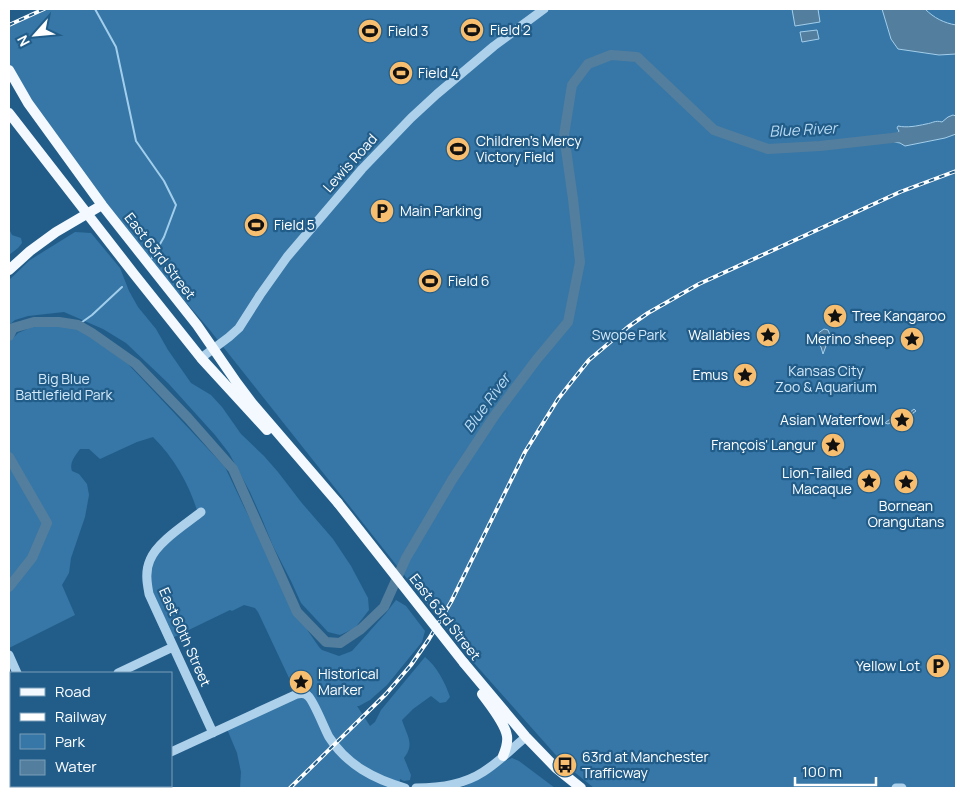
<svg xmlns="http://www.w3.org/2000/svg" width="965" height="797" viewBox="0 0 965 797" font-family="Manrope,sans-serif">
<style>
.green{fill:#3677a7}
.water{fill:#547e9d;stroke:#a2ceec}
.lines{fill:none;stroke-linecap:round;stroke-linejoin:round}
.stream{stroke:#a2ceec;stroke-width:2}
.river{stroke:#547e9d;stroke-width:10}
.minor{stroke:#aed1eb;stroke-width:9}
.major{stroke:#f3f9fe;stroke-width:10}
.rail-casing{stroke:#fff;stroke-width:4}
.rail{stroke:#225d8a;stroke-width:2;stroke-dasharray:5.5;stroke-linecap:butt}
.major-bridge{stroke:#f3f9fe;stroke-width:10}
.labels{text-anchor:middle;stroke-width:4.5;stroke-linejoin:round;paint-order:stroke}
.poi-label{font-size:14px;fill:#fff;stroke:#225d8a;text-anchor:start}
.street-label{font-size:14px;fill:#fff;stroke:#225d8a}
.park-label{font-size:14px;fill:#d3e9f8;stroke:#225d8a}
.water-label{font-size:15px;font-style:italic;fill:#badbf2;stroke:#225d8a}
</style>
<rect width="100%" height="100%" fill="#225d8a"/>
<!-- green -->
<path class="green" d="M45,9h911v779h-362l-32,-26 -88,-99 -265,-334 -107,-124 -93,-139v-40z
M9,229l3,6 9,3 1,5 -4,5 -9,7z
M75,232l16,1 29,35 9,23 9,16 18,22 12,21 23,33 20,12 11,12 19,27 23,22 14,16 23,30 32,37 18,27 17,32 1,12 -14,18 -15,7 -12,-3 -27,-29 -10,-22 -18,-35 -11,-27 -12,-27 -21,-39 -14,-18 -47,-52 -42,-40 -23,-14 -39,-17 -36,4 -13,4 -6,5v-45l21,-20z
M50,319l21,4 57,41 97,103 19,40 64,124 11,16 3,3 17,6 13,-5 34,-38 10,-13 10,6 19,25 -3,11 -35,43 -17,15 -11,6h-2l13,20 5,-4 6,-12 44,-53c12,10 20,25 25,40l-4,5 -6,1 -9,-7 -18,13 -11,11c5,16 13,24 2,38l7,17 -1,5 -6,1 -4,-2 -1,9h-159l1,-16 -4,-19 -10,-24 71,-32 -40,-85 -3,-4 -11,-3 -12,6 -2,-1 -64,31c-7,-15 -23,-45 -24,-61 -2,-33 33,-53 55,-70 -9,-28 -23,-52 -44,-73l-16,5 -37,17 -11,-10h-9c-5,7 -11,14 -8,22l7,3 8,10 2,11 -4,22 -14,41 -2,15 -7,12 13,30 -66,33v-306l9,-9z
M11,751v35h53v2h-55v-36z
M512,758l7,3 36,27h-94l24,-13 20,-14z"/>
<!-- water -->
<path class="water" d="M792,9h26l2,13 -25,4z
M882,9h43c9,9 19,14 31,16v29l-17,1 -41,-6 -7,-10z
M817,30l2,9 -17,3 -2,-10z
M953,115l3,1v18l-11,4 -40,8 -5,-3 -6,-1 -3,-7 7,-2 1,-2 -2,-3 1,-2c9,2 19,0 28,-2 7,-1 9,-4 16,-2l6,-5z
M824,329l4,1 2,5 -7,19 -2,-7 -5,-7 1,-6z
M914,409l2,2 -3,2 -2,6 -3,1v-3l-1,-2 -11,5 1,4 -3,1 -2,-3 -4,2 -3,-1c5,-5 15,-8 22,-11l2,1z"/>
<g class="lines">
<!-- stream -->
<path class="stream" d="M95,9l21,38 20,94 28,40 12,24 -12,32 -12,21
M78,325l14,-10 30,-28"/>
<!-- river -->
<path class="river" d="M9,336l4,-8 21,-6h25l19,3 14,8 44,31 52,54 45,51 64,143 29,30 14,1 21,-14 23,-22 22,-49 46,-78 43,-65 42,-56 31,-37 12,-60 -7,-63 -9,-64 8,-50 16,-21 23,-9 26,2 77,73 54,19 52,-3 72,-8 14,-2
M9,457l38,66 -15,35 -23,29"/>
<!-- minor -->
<path class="minor" d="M201,358l28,-21 10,-9 21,-33 27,-38 75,-88 49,-51 26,-24 57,-48 50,-37
M201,512c-15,12 -44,30 -51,48 -5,11 -3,23 -1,34l64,139
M9,655l8,18
M118,673l55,-26
M9,749l2,-1
M171,752l126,-58c5,-1 8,-1 11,2 6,5 16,32 21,41 18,28 45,42 76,51
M69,786l1,2
M92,788l6,-2
M416,788c23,0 47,-3 67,-16 16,-10 29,-24 43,-35
M896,788h6"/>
<!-- major -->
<path class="major" d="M9,70l19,33 74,102 95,120 40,58 15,20 86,100
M9,113l125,161 67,84 66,72
M9,270l21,-19 26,-19 46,-27
M464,663l62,74 30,31 25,20
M482,694c8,11 23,29 25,42 1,7 -1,13 -4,20"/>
<!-- rail casing -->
<g class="rail-casing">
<path id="rail" d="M9,25l35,-16
M290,788l96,-94 25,-29 18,-26 22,-37 74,-150 33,-53 15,-19 16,-20 39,-33 20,-14 51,-29 201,-92 56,-21"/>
</g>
<!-- rail -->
<use href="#rail" class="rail"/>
<!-- major-bridge -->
<path class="major-bridge" d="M338,503l126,160"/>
</g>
<!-- icons -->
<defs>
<g id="stadium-disc" transform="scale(1.25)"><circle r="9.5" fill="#f7be70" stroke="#225d8a"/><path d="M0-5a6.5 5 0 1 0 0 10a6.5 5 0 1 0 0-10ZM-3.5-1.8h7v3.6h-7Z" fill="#111"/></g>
<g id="parking-disc" transform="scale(1.25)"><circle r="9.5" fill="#f7be70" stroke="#225d8a"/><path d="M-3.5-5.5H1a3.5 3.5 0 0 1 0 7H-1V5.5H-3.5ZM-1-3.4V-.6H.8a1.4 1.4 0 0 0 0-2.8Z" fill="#111"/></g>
<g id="sight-disc" transform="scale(1.25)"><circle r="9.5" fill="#f7be70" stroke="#225d8a"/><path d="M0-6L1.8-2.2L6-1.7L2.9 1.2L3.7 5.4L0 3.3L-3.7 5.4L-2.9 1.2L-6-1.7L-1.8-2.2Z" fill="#111"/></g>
<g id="bus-disc" transform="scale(1.25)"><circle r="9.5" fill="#f7be70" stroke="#225d8a"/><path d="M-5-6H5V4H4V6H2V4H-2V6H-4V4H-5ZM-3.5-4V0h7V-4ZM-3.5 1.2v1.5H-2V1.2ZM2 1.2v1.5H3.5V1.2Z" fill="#111"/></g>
</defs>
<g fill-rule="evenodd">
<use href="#stadium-disc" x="472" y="30"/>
<use href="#stadium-disc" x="370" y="31"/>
<use href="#stadium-disc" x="401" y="73"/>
<use href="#stadium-disc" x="458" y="149"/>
<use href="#parking-disc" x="382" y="211"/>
<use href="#stadium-disc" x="256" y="225"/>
<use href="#stadium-disc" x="430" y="281"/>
<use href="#sight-disc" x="835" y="316"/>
<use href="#sight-disc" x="768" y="335"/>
<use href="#sight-disc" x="912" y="339"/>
<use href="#sight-disc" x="745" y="375"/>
<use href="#sight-disc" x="902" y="420"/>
<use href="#sight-disc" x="833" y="445"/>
<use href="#sight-disc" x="869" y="481"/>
<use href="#sight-disc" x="906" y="482"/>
<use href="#parking-disc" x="938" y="666"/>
<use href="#sight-disc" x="301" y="682"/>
<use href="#bus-disc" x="565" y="765"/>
</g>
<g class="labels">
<!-- poi labels -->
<g class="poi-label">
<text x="490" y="35">Field 2</text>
<text x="388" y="36">Field 3</text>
<text x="418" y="78">Field 4</text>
<text x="476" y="146">Children's Mercy<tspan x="476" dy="16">Victory Field</tspan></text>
<text x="400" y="216">Main Parking</text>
<text x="274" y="230">Field 5</text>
<text x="448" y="286">Field 6</text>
<text x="852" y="321">Tree Kangaroo</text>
<text x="750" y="340" text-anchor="end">Wallabies</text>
<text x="894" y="344" text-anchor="end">Merino sheep</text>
<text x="728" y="380" text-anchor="end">Emus</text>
<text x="884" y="425" text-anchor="end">Asian Waterfowl</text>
<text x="816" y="450" text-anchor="end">François' Langur</text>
<text x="852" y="478" text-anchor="end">Lion-Tailed<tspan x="852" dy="16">Macaque</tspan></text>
<text x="906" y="511" text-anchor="middle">Bornean<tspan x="906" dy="16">Orangutans</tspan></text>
<text x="920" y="671" text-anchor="end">Yellow Lot</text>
<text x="318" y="679">Historical<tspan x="318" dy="16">Marker</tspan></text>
<text x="582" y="762">63rd at Manchester<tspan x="582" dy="16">Trafficway</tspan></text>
</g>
<!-- street labels -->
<g class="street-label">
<text transform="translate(350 163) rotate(-48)" y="5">Lewis Road</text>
<text transform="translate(160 256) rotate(52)" y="5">East 63rd Street</text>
<text transform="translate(445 617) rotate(52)" y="5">East 63rd Street</text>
<text transform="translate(185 637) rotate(66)" y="5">East 60th Street</text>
</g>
<!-- park labels -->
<g class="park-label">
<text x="629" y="340">Swope Park</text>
<text x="826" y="376">Kansas City<tspan x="826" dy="16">Zoo &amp; Aquarium</tspan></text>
<text x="64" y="384">Big Blue<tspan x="64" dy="16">Battlefield Park</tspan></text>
</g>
<!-- water labels -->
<g class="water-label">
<text transform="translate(803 130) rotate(-3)" y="5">Blue River</text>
<text transform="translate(487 403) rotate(-54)" y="5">Blue River</text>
</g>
</g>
<!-- border -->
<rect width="965" height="797" fill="none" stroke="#ffffff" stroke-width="20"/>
<!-- legend -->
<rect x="10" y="672" width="162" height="115" fill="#225d8a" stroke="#7a9eb9"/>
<rect x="20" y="688" width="25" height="8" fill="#f3f9fe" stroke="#7a9eb9"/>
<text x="55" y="697" font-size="15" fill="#ffffff">Road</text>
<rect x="20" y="713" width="25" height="8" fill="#ffffff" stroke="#7a9eb9"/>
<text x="55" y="722" font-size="15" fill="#ffffff">Railway</text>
<rect x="20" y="734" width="25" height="15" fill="#3677a7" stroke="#7a9eb9"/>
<text x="55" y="747" font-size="15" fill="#ffffff">Park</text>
<rect x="20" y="760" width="25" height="15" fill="#547e9d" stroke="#7a9eb9"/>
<text x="55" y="772" font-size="15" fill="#ffffff">Water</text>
<!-- north arrow -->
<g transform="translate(35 35) rotate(243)" stroke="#225d8a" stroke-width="4" paint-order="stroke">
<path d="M0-4L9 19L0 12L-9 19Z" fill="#ffffff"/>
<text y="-8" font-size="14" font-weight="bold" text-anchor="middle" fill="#ffffff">N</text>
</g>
<!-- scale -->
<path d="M795 777v8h81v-8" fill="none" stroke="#ffffff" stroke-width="2.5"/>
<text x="802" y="777" font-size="15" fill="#ffffff" stroke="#225d8a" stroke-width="4" paint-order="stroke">100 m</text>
</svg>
